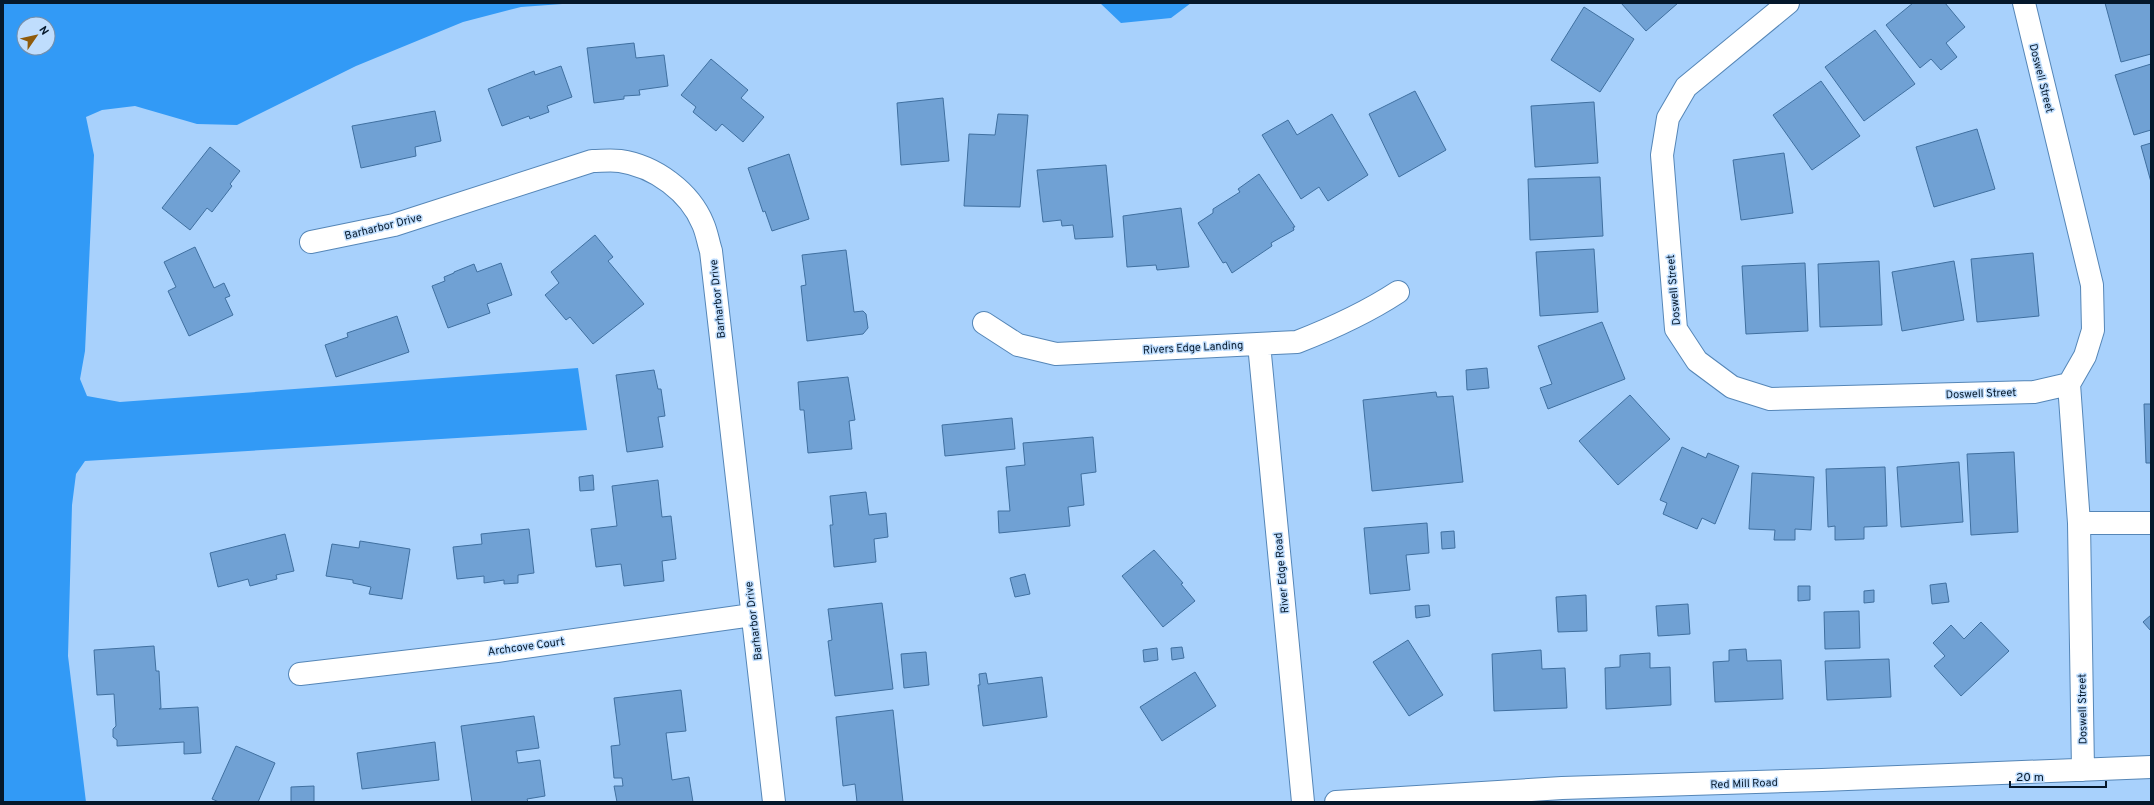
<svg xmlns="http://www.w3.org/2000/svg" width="2154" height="805" viewBox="0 0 2154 805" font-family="Overpass,sans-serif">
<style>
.water{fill:#329af6;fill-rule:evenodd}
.building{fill:#70a1d4;stroke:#4070a0}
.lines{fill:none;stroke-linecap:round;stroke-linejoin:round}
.minor-casing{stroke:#5586b7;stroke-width:24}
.minor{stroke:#fff;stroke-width:22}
.labels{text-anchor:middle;stroke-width:3;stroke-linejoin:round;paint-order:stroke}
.street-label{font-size:11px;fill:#05182b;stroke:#bfddfd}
</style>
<rect width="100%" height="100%" fill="#a8d1fc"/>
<!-- water -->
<path class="water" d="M3,3h573l-55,4 -58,15 -107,44 -119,59 -40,-1 -62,-18 -33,4 -16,7 8,38 -9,196 -5,28 7,17 33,6 458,-34 9,62 -502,31 -9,13 -4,31 -4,151 18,146h-83zM24,24h24v24h-24z
M1100,3h91l-20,15 -50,5z"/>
<!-- building -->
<path class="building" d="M1621,3h57l-32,28z
M1913,3h32l20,24 -19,16 11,14 -16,13 -10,-11 -11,9 -34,-43z
M2105,3h46v51l-30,8z
M1584,7l50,32 -34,53 -49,-32z
M1875,30l40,54 -51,37 -39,-54z
M634,43l2,15 28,-3 4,31 -29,4 1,5 -16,1v3l-30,4 -7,-55z
M711,59l37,31 -7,8 23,19 -21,25 -21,-18 -6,7 -23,-19 3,-5 -15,-12z
M2151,64v66l-17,5 -19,-60z
M561,66l11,31 -25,9 2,6 -19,7 -1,-3 -27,10 -14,-37 46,-18 1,4z
M1821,81l39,55 -48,34 -39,-55z
M1415,91l31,59 -47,27 -30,-63z
M943,98l6,63 -48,4 -4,-62z
M1594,102l4,61 -63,4 -4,-61z
M435,111l6,30 -26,6 1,9 -55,12 -9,-42z
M998,114l30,1 -8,92 -56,-1 5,-72 26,1z
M1332,114l36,61 -40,26 -9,-14 -18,12 -39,-64 26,-15 9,15z
M1977,129l18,60 -61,18 -18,-60z
M2151,143v39l-10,-36z
M210,147l30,24 -10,13 2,2 -20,26 -5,-4 -17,22 -28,-22z
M1784,153l9,60 -52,7 -8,-60z
M789,154l20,65 -37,12 -7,-20 -2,1 -15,-44z
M1106,165l7,72 -38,2 -2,-14 -11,1 -1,-6 -18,2 -6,-52z
M1259,174l36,53h-2l1,3 -23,13 1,3 -40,27 -6,-11 -3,1 -25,-40 15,-10v-4l27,-17 -2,-3z
M1600,177l3,59 -73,4 -2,-61z
M1181,208l8,59 -32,3 -1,-5 -29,2 -4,-51z
M595,235l18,22 -5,4 36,43 -51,40 -23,-27 -4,3 -21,-25 14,-12 -8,-11z
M195,247l19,41 10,-5 6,13 -5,2 8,17 -44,21 -21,-45 8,-4 -12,-25z
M1594,249l4,63 -58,4 -4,-64z
M846,250l8,62 9,-1 3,3 2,14 -5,6 -56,7 -6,-55 5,-1 -4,-30z
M2033,253l6,63 -62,6 -6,-63z
M1879,261l3,64 -62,2 -2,-63z
M1954,261l10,59 -62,11 -10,-59z
M501,263l11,32 -25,9 3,9 -42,15 -16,-42 13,-5 -1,-4 10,-4v-1l20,-8 3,8z
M1805,263l3,68 -62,3 -4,-68z
M397,316l12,36 -73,25 -11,-32 23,-8 -1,-4z
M1602,322l23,57 -77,30 -8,-21 12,-4 -14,-38z
M1487,368l2,20 -22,2 -1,-20z
M654,370l4,19h3l4,27 -7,1 5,30 -36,5 -11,-77z
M848,377l7,43 -6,1 3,28 -44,4 -4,-43h-4l-2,-28z
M1436,392l1,5 16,-1 10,86 -91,9 -9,-91z
M1630,395l40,44 -52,46 -39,-44z
M2144,404h7v59h-5z
M1012,418l3,31 -70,7 -3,-31z
M1093,437l3,35 -15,2 3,31 -16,2 2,19 -71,7 -1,-22h12l-4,-44 19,-2 -2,-22z
M1682,447l24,11 2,-5 31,13 -24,58 -13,-6 -5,11 -34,-15 4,-11 -7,-3z
M2014,452l4,80 -47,3 -4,-81z
M1959,462l4,60 -62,5 -4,-60z
M1885,467l2,59 -23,1v12l-29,1v-14l-7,1 -2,-58z
M1752,473l62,4 -3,53 -16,-1v11h-21l1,-10 -26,-1z
M593,475l1,15 -14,1 -1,-14z
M658,480l4,37 9,-1 5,43 -14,2 2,20 -40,5 -3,-22 -25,3 -5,-38 26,-3 -5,-40z
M866,492l3,23 17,-2 2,24 -14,2 2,23 -42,5 -4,-42h3l-3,-29z
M1427,523l2,30 -23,2 4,35 -40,4 -6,-66z
M529,529l5,44 -16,2v8l-14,1v-4l-20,3v-7l-27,3 -4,-32 29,-3 -1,-10z
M1454,531l1,17 -13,1 -1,-17z
M285,534l9,37 -18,4 1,4 -27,7 -2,-7 -30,8 -8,-34z
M360,541l50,8 -8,50 -33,-5 2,-7 -18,-4v-3l-27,-4 6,-32 27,4z
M1154,550l29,33 -2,1 14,17 -32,26 -41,-51z
M1025,574l5,20 -15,3 -5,-19z
M1946,583l3,19 -17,2 -2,-19z
M1798,586h12v14l-12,1z
M1874,590v12l-10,1v-12z
M1586,595l1,36 -29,1 -2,-35z
M882,603l11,86 -58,7 -7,-55 4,-1 -4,-31z
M1688,604l2,30 -32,2 -2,-30z
M1429,605l1,11 -14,2 -1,-12z
M1859,611l1,37 -35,1 -1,-37z
M2151,615v16l-8,-9z
M1981,622l28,29 -48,45 -27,-30 11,-10 -12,-13 18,-18 13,14z
M1408,640l35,55 -34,21 -36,-54z
M154,646l2,25h3l2,37 -2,1 39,-2 3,46 -17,1v-12l-67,4v-6l-4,-3v-8l3,-3 -2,-32 -17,1 -3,-45z
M1182,647l2,11 -12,2 -1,-12z
M1157,648l1,12 -14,2 -1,-12z
M1746,649l1,12 34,-1 2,39 -68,3 -2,-40 16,-1v-11z
M1541,650l1,19 23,-1 2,40 -73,3 -2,-57z
M926,652l3,33 -25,3 -3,-34z
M1650,653v15l20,-1 1,38 -65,4 -1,-41 15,-1v-12z
M1889,659l2,38 -64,3 -2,-39z
M1195,672l21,34 -54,35 -22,-34z
M986,673l2,11 54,-7 5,40 -64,9 -5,-41h2l-1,-11z
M681,690l5,41 -20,2 6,47 17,-3 4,25h-76l-3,-16h9l-1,-8h-8l-3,-32 9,-1 -6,-47z
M893,710l10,92h-46l-2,-18 -12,2 -7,-69z
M534,716l5,32 -23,3 2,12 22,-3 5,36 -18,3 1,3h-56l-11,-76z
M435,742l4,38 -77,9 -5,-36z
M236,746l39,17 -17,39h-39l-7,-3z
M314,786v16h-23v-15z"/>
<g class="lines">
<!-- minor casing -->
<g class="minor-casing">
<path id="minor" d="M1788,3l-102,84 -18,31 -6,37 14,174 21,32 35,26 38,12 264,-7 35,-8
M2024,3l68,282 1,45 -8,26 -16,28 10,139 4,247
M311,242l83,-17 198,-64c9,0 19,-1 28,0 35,5 70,31 83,63 4,9 5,18 8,27l63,551
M984,323l34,22 38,9 241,-12c36,-14 69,-29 101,-50
M1259,344l44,458
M2079,523h72
M300,674l197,-23 255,-36
M1336,802l226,-14 260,-8 329,-13"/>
</g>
<!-- minor -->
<use href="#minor" class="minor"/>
</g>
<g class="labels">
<!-- street labels -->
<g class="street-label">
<text transform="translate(2042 78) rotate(76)" y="4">Doswell Street</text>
<text transform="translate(383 226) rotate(-14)" y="4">Barharbor Drive</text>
<text transform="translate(1673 290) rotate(-95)" y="4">Doswell Street</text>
<text transform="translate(717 299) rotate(-96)" y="4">Barharbor Drive</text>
<text transform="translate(1193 347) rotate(-3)" y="4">Rivers Edge Landing</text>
<text transform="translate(1981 393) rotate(-2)" y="4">Doswell Street</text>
<text transform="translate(1281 573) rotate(-95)" y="4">River Edge Road</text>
<text transform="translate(753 621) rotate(-97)" y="4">Barharbor Drive</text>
<text transform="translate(526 646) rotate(-8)" y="4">Archcove Court</text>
<text transform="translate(2082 709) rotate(-91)" y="4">Doswell Street</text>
<text transform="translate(1744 783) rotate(-2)" y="4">Red Mill Road</text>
</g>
</g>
<!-- border -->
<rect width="2154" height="805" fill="none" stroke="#05182b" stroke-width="8"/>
<!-- north arrow -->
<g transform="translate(36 36) rotate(56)"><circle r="19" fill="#bfddfd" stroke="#758ea9"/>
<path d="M0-3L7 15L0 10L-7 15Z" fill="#8f5b0b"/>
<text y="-6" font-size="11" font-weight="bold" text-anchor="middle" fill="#05182b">N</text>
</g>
<!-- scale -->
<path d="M2010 781v6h96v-6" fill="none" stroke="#05182b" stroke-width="2"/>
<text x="2016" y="781" font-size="12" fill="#05182b" stroke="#bfddfd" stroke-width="3" paint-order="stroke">20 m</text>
</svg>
